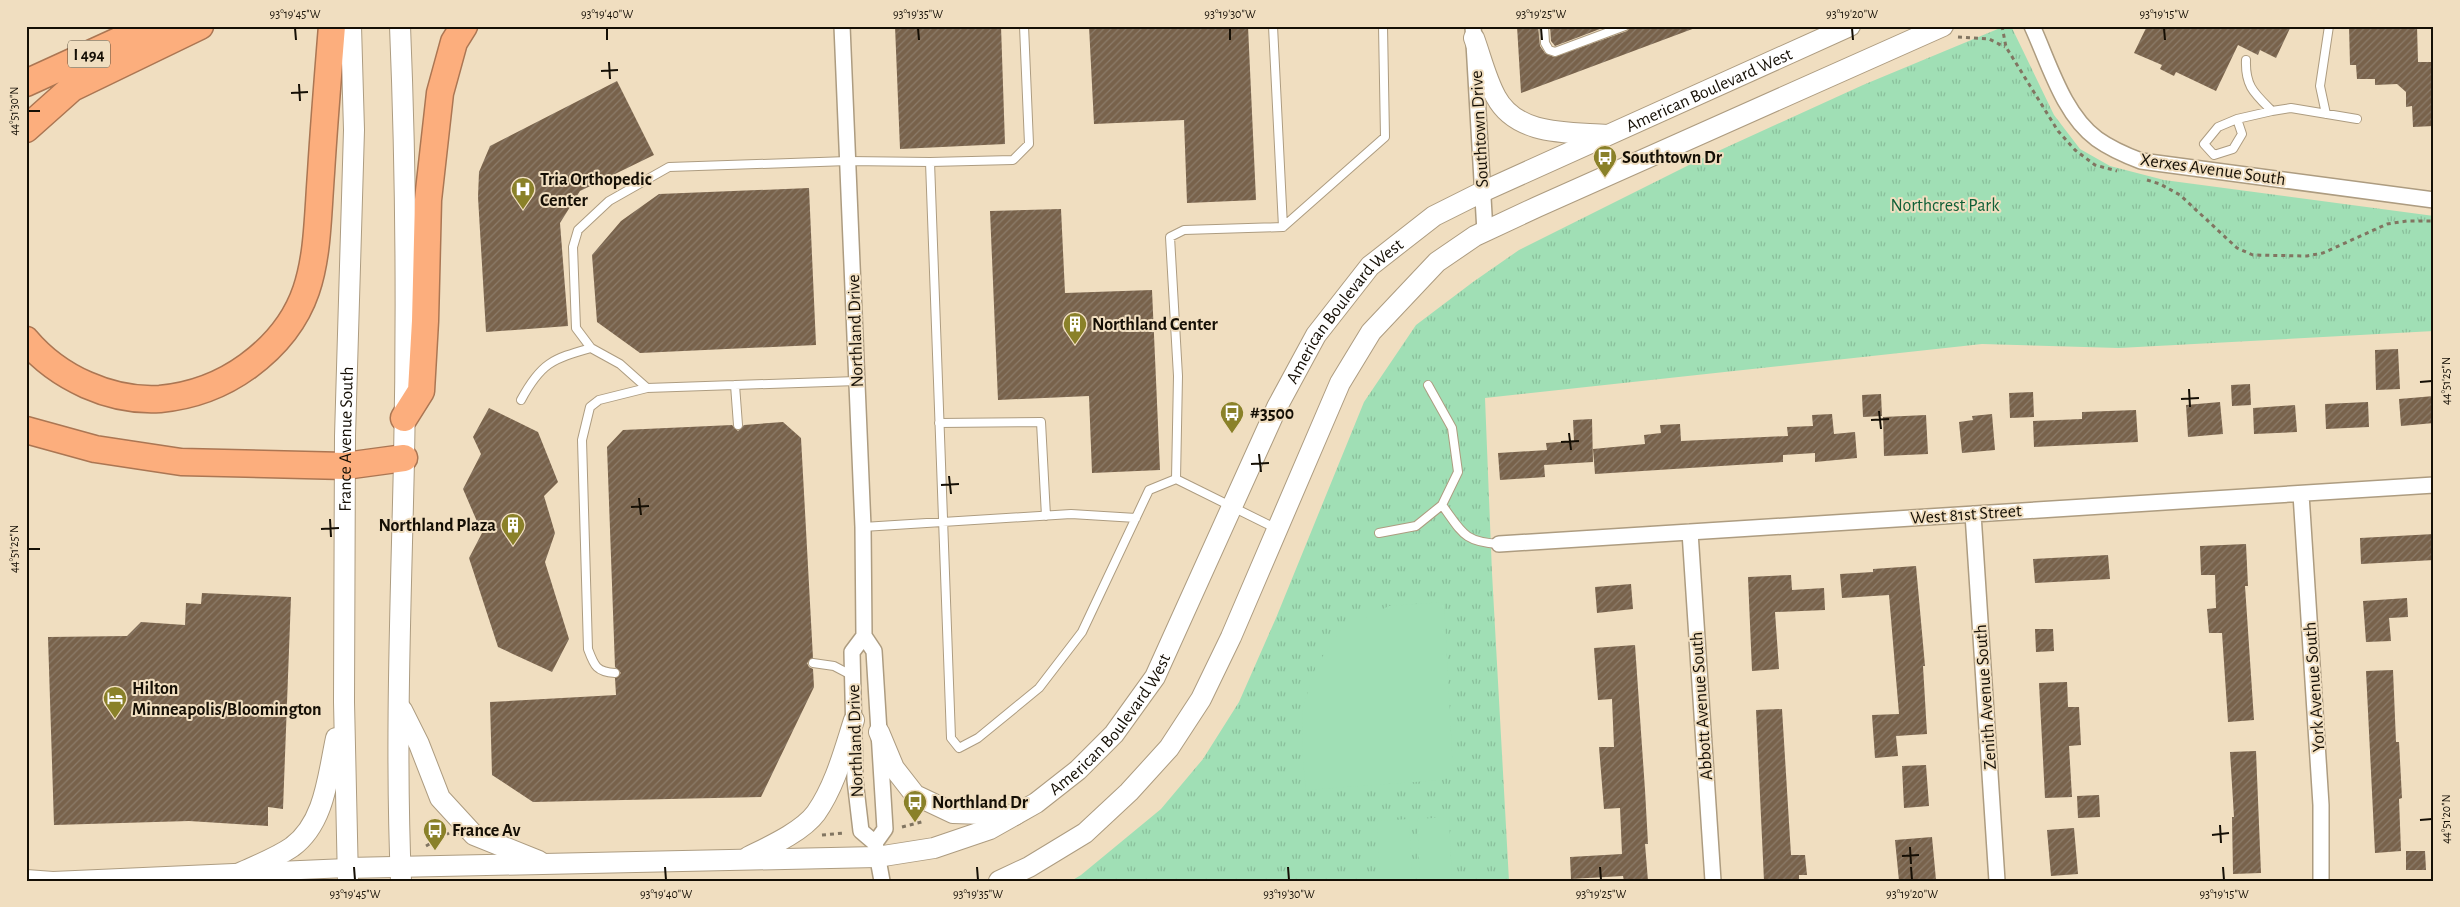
<svg xmlns="http://www.w3.org/2000/svg" width="2460" height="907" viewBox="0 0 2460 907" font-family="'Alegreya Sans',sans-serif">
<style>
.park{fill:url(#park-tufts)}
.pitch{fill:#a0dfb5}
.building{fill:url(#building-hatch)}
.lines{fill:none;stroke-linecap:round;stroke-linejoin:round}
.service-casing{stroke:#ad9c80;stroke-width:10}
.minor-casing{stroke:#ad9c80;stroke-width:18}
.tertiary-casing{stroke:#ad9c80;stroke-width:20}
.secondary-casing{stroke:#ad9c80;stroke-width:22}
.motorway-casing{stroke:#ab7653;stroke-width:29}
.path{stroke:#817561;stroke-width:3;stroke-dasharray:4 4;stroke-linecap:butt}
.service{stroke:#fff;stroke-width:8}
.minor{stroke:#fff;stroke-width:15}
.tertiary{stroke:#fff;stroke-width:18}
.secondary{stroke:#fff;stroke-width:20}
.motorway{stroke:#fcae7d;stroke-width:26}
.ticks{fill:none;stroke:#150f05;stroke-width:2}
.labels{text-anchor:middle;stroke-width:4;stroke-linejoin:round;paint-order:stroke}
.shield{fill:#f0dec0;stroke:#574d3d;stroke-width:1}
.shield-label{font-size:16px;font-weight:bold;fill:#150f05}
.street-label{font-size:18px;fill:#150f05;stroke:#f0dec0}
.poi-label{font-size:18px;font-weight:bold;fill:#150f05;stroke:#f0dec0;text-anchor:start}
.park-label{font-size:18px;fill:#106037;stroke:#f0dec0}
.neatline{fill:none;stroke:#150f05;stroke-width:2}
.ticks-label{font-size:12px;text-anchor:middle;fill:#150f05}
</style>
<defs>
<pattern id="park-tufts" width="24" height="20" patternUnits="userSpaceOnUse" patternTransform="scale(1.25)"><rect width="24" height="20" fill="#a0dfb5"/><path d="M3 7l-1-3M5 7V3M7 7l1-3M15 17l-1-3M17 17v-4M19 17l1-3" fill="none" stroke="#89be9a"/></pattern>
<pattern id="building-hatch" width="6" height="6" patternUnits="userSpaceOnUse" patternTransform="scale(1.25)"><rect width="6" height="6" fill="#78624b"/><path d="M-1 1l2-2M0 6l6-6M5 7l2-2" fill="none" stroke="#8c7c6a"/></pattern>
</defs>
<rect width="100%" height="100%" fill="#f0dec0"/>
<!-- park -->
<path class="park" d="M2005,26h6l43,89 26,34 30,17 54,14 270,36v115l-315,17 -137,-4 -497,54 7,175 17,308h-438l10,-6 80,-66 42,-50 36,-57 37,-84 88,-216 52,-77 57,-43 46,-32 184,-92 160,-73z"/>
<!-- pitch -->
<path class="pitch" d="M1444,602l9,168 -11,10 -136,10 -4,-40 1,-43 13,-41 25,-36 48,-24z
M1449,817l3,64h-32l-3,-62z
M1409,819l3,62h-32l-3,-60z"/>
<!-- building -->
<path class="building" d="M895,26h106l4,118 -105,5z
M1089,26h159l8,174 -69,3 -3,-83 -90,4z
M1517,26h21l2,20 5,7 9,4 73,-26 4,-5 64,2 -174,65z
M1550,26h58l-53,20 -4,-5z
M2147,26h144l-15,32 -16,-8 -2,5 -20,-10 -22,46 -40,-19 -2,4 -14,-7 2,-4 -28,-12z
M2349,26h68l1,36h16v64l-21,1 -1,-21 -6,1v-15l-9,-8 -22,1v-6h-18l-1,-14h-6z
M617,81l37,74 -74,36 -20,32 8,103 -82,6 -8,-135 1,-25 11,-26z
M809,188l7,157 -176,8 -43,-31 -5,-67 29,-34 38,-27z
M1061,209l4,84 87,-3 8,180 -68,3 -3,-77 -91,4 -8,-189z
M2398,349l2,40 -24,1 -1,-40z
M2250,384l1,21 -19,1 -1,-21z
M2033,392l1,25 -24,1 -1,-25z
M1881,394l1,22 -19,1 -1,-22z
M2434,396v27l-33,3 -2,-27z
M2220,402l3,32 -35,3 -2,-32z
M2368,402l1,25 -43,2 -1,-25z
M2295,405l2,27 -43,2 -1,-26z
M489,408l49,24 20,50 -14,14 11,37 -10,29 24,77 -17,33 -54,-25 -29,-89 13,-25 -19,-44 18,-35 -8,-17z
M2136,410l2,32 -104,5 -1,-26 49,-2v-7z
M1832,414l2,20 21,-2 2,26 -42,4v-9l-32,2v7l-188,12 -2,-25 52,-5 -1,-9 17,-2 -1,-8 20,-1 1,17 107,-5 -1,-9 26,-1 -1,-11z
M1992,414l3,36 -33,3 -3,-31 14,-2 -1,-4z
M1926,415l2,39 -44,2 -1,-39z
M1592,419l1,43 -49,3 1,12 -45,3 -2,-27 49,-3 -1,-7 28,-2 -1,-21z
M783,422l18,16 12,220 -6,5 2,4 4,2 1,18 -53,110 -228,5 -41,-27 -2,-73 126,-7 -1,-17 6,-5 -6,-6 -8,-220 16,-17 109,-5 6,6 6,-6z
M2434,534v26l-73,4 -1,-26z
M2246,544l2,42h-3l9,134 -26,2 -6,-89h-13l-2,-24 9,-1 -1,-33h-14l-1,-29z
M2108,555l2,24 -75,4 -2,-24z
M1916,566l9,100h-2l4,68 -31,2 2,20 -23,2 -3,-43 27,-1 -10,-119 -47,3 -2,-24 33,-2v-3z
M1791,575l1,15 32,-2 1,22 -50,2 4,57 -27,2 -4,-94z
M1631,584l2,25 -36,4 -2,-26z
M202,593l89,4 -8,212 -15,-2v19l-79,-5 -135,4 -6,-188 79,-1 14,-14 44,3 1,-22 15,1z
M2407,598l1,19 -19,1 2,23 -25,1 -3,-41z
M2035,629h18l1,22 -18,1z
M1635,645l10,145 3,54h-3l3,37h-24l-1,-5 -52,3 -1,-22 52,-3 -2,-46 -16,1 -5,-62h15l-2,-48 -14,1 -4,-52z
M2393,670l3,72h3l3,56 -3,1 2,52 -26,2 -9,-182z
M2067,682l1,25h11l2,38 -12,1 3,51 -27,1 -6,-115z
M1782,709l9,146h14l2,20h-8v6h-35l-8,-171z
M2256,751l5,122 -28,1 -1,-57h2l-4,-65z
M1926,765l3,41 -25,2 -2,-42z
M2099,795l1,22 -22,1 -1,-22z
M2074,828l4,46 -27,2 -4,-46z
M1932,837l4,43 -37,1 -4,-41z
M2406,851h19l1,19h-20z"/>
<g class="lines">
<!-- service casing -->
<g class="service-casing">
<path id="service" d="M1024,26l5,118 -16,16 -83,2 21,576 8,10 19,-10 61,-50 43,-56 67,-142 27,-11 101,50
M1273,26l10,201
M1544,26l1,17 4,7 6,2 70,-26
M2246,60c-1,26 8,33 26,51
M2326,114l-6,-28 9,-60
M2237,119l5,15 -9,15 -19,6 -10,-11 14,-17 19,-8 35,-8 19,-3 66,11
M857,381l-210,7 -27,-24 -29,-16 -15,-20 -3,-81 5,-17 31,-29 60,-34 179,-6 82,1
M735,385l3,40
M521,400c20,-37 31,-41 70,-52
M939,423l102,-1 5,94
M1176,479l2,-103 -8,-139 14,-7 99,-3 102,-90 -2,-111
M1442,505c20,27 21,37 57,39
M863,527l208,-13 65,4
M1379,533l37,-7 26,-21 16,-33 -6,-44 -24,-43
M813,663l21,3 19,10
M615,673c-19,-1 -21,-8 -27,-24l-6,-209 8,-33 9,-7 48,-12"/>
</g>
<!-- minor casing -->
<g class="minor-casing">
<path id="minor" d="M842,26l21,501 1,109 10,15 11,178 -10,14 7,38
M1473,26l12,206
M2032,26c17,37 31,88 65,113 14,10 28,16 44,22l293,39
M2301,494l20,311v76
M1973,514l24,367
M1690,532l23,349
M1499,544l935,-59
M864,636l-12,16 3,128 6,51 14,12"/>
</g>
<!-- tertiary casing -->
<g class="tertiary-casing">
<path id="tertiary" d="M26,879l27,2 294,-13"/>
</g>
<!-- secondary casing -->
<g class="secondary-casing">
<g id="secondary">
<path d="M400,26c6,145 7,289 4,434 -3,140 -9,280 -3,421"/>
<path d="M1474,38c7,19 12,41 22,59 21,39 72,35 111,38"/>
<path d="M402,710l17,34 21,54 34,37 65,26"/>
<path d="M879,732l15,36 21,27 38,18 62,2"/>
<path d="M748,857c20,-10 54,-25 68,-44 19,-27 28,-62 38,-93"/>
<path id="s1" d="M347,868l530,-11 57,-9 56,-19 46,-26 42,-33 36,-36 41,-57 122,-270 39,-72 54,-69 64,-50 48,-24 368,-166"/>
<path d="M240,873c17,-8 36,-15 52,-26 33,-24 36,-72 44,-109"/>
<path id="s2" d="M348,881l-4,-179 1,-266 9,-306 -3,-104"/>
<path d="M999,881l30,-14 56,-34 44,-41 40,-44 32,-49 30,-62 109,-254 31,-51 66,-70 38,-26 62,-29 406,-181"/>
</g>
</g>
<!-- motorway casing -->
<g class="motorway-casing">
<path id="motorway" d="M26,83l125,-57
M26,129l46,-41 128,-62
M26,340c32,38 85,62 134,59 32,-3 62,-14 88,-33 72,-53 67,-112 73,-193 3,-49 7,-98 11,-147
M404,418l17,-27 4,-70 3,-121 12,-107 14,-51 10,-16
M26,430l69,19 86,13 164,4 59,-8"/>
</g>
<!-- path -->
<path class="path" d="M2002,26l4,21 52,84 17,19 20,15 22,6
M1958,37l31,2 16,8
M2147,180l13,4 20,11 57,53 16,7 54,1 16,-3 64,-29 20,-3h27
M902,827l23,-6
M822,835l23,-2
M426,846l23,-13"/>
<!-- service -->
<use href="#service" class="service"/>
<!-- minor -->
<use href="#minor" class="minor"/>
<!-- tertiary -->
<use href="#tertiary" class="tertiary"/>
<!-- secondary -->
<use href="#secondary" class="secondary"/>
<!-- motorway -->
<use href="#motorway" class="motorway"/>
</g>
<!-- ticks -->
<path class="ticks" d="M295,28l1,12M607,28v12M918,28l1,12M1230,28v12M1541,28l1,12M1852,28l1,12M2164,28l1,12M609,62l1,17M601,71l17,-1M299,84l1,17M291,93l17,-1M28,111h12M2420,382l12,-1M2189,389l1,18M2181,399l18,-1M1879,411l2,18M1871,420l18,-1M1569,433l2,17M1561,442l18,-1M1259,454l2,18M1251,464l18,-1M949,476l2,18M941,485l18,-1M639,498l2,17M631,507l18,-1M330,519l1,18M321,529l18,-1M28,549h12M2420,820l12,-1M2220,825l1,18M2212,835l17,-2M1910,847l1,17M1902,856l17,-1M354,867l1,13M665,867l1,13M977,867l1,13M1288,867l1,13M1600,867l1,13M1911,867l1,13M2223,867l1,13"/>
<!-- icons -->
<defs>
<g id="bus-pin" transform="scale(1.25)"><path d="M0 17L-7.5 6A9.5 9.5 0 1 1 7.5 6Z" fill="#8a8129" stroke="#f0dec0"/><path d="M-5-6H5V4H4V6H2V4H-2V6H-4V4H-5ZM-3.5-4V0h7V-4ZM-3.5 1.2v1.5H-2V1.2ZM2 1.2v1.5H3.5V1.2Z" fill="#fff"/></g>
<g id="hospital-pin" transform="scale(1.25)"><path d="M0 17L-7.5 6A9.5 9.5 0 1 1 7.5 6Z" fill="#8a8129" stroke="#f0dec0"/><path d="M-5-5h3v3.5h4V-5h3V5h-3V1.5h-4V5h-3Z" fill="#fff"/></g>
<g id="building-pin" transform="scale(1.25)"><path d="M0 17L-7.5 6A9.5 9.5 0 1 1 7.5 6Z" fill="#8a8129" stroke="#f0dec0"/><path d="M-4-6H4V6H1V3H-1V6H-4ZM-2.5-4.3h1.7v1.8h-1.7ZM.8-4.3h1.7v1.8H.8ZM-2.5-1h1.7V.8h-1.7ZM.8-1h1.7V.8H.8Z" fill="#fff"/></g>
<g id="hotel-pin" transform="scale(1.25)"><path d="M0 17L-7.5 6A9.5 9.5 0 1 1 7.5 6Z" fill="#8a8129" stroke="#f0dec0"/><path d="M-6-4.5h1.5V1H6V5H4.5V3h-9V5H-6ZM-4 0a1.8 1.8 0 1 1 3.6 0ZM.5 0V-2.5h3Q6-2.5 6 0Z" fill="#fff"/></g>
</defs>
<g fill-rule="evenodd">
<use href="#bus-pin" x="1605" y="157"/>
<use href="#hospital-pin" x="523" y="189"/>
<use href="#building-pin" x="1075" y="324"/>
<use href="#bus-pin" x="1232" y="413"/>
<use href="#building-pin" x="513" y="525"/>
<use href="#hotel-pin" x="115" y="698"/>
<use href="#bus-pin" x="915" y="802"/>
<use href="#bus-pin" x="435" y="830"/>
</g>
<g class="labels">
<!-- shield labels -->
<rect class="shield" x="68" y="40.5" width="42" height="27" rx="4"/>
<g class="shield-label">
<text x="89" y="60">I 494</text>
</g>
<!-- street labels -->
<g class="street-label">
<text dy="6" stroke="none"><textPath href="#s1" startOffset="1724">American Boulevard West</textPath></text>
<text transform="translate(1479 129) rotate(-93)" y="6">Southtown Drive</text>
<text transform="translate(2213 169) rotate(8)" y="6">Xerxes Avenue South</text>
<text dy="6" stroke="none"><textPath href="#s1" startOffset="1289">American Boulevard West</textPath></text>
<text transform="translate(855 331) rotate(-92)" y="6">Northland Drive</text>
<text dy="6" stroke="none"><textPath href="#s2" startOffset="442">France Avenue South</textPath></text>
<text transform="translate(1966 514) rotate(-4)" y="6">West 81st Street</text>
<text transform="translate(2314 687) rotate(-94)" y="6">York Avenue South</text>
<text transform="translate(1985 697) rotate(-94)" y="6">Zenith Avenue South</text>
<text transform="translate(1701 706) rotate(-94)" y="6">Abbott Avenue South</text>
<text dy="6" stroke="none"><textPath href="#s1" startOffset="809">American Boulevard West</textPath></text>
<text transform="translate(855 741) rotate(-92)" y="6">Northland Drive</text>
</g>
<!-- poi labels -->
<g class="poi-label">
<text x="1622" y="163">Southtown Dr</text>
<text x="540" y="185">Tria Orthopedic<tspan x="540" dy="21">Center</tspan></text>
<text x="1092" y="330">Northland Center</text>
<text x="1250" y="419">#3500</text>
<text x="496" y="531" text-anchor="end">Northland Plaza</text>
<text x="132" y="694">Hilton<tspan x="132" dy="21">Minneapolis/Bloomington</tspan></text>
<text x="932" y="808">Northland Dr</text>
<text x="452" y="836">France Av</text>
</g>
<!-- park labels -->
<g class="park-label">
<text x="1945" y="211">Northcrest Park</text>
</g>
</g>
<!-- border -->
<rect width="2460" height="907" fill="none" stroke="#f0dec0" stroke-width="55"/>
<rect x="28" y="28" width="2404" height="852" class="neatline"/>
<g class="ticks-label">
<text x="295" y="18">93°19'45"W</text>
<text x="607" y="18">93°19'40"W</text>
<text x="918" y="18">93°19'35"W</text>
<text x="1230" y="18">93°19'30"W</text>
<text x="1541" y="18">93°19'25"W</text>
<text x="1852" y="18">93°19'20"W</text>
<text x="2164" y="18">93°19'15"W</text>
<text transform="translate(14 111) rotate(-90)" y="4">44°51'30"N</text>
<text transform="translate(2446 381) rotate(-90)" y="4">44°51'25"N</text>
<text transform="translate(14 549) rotate(-90)" y="4">44°51'25"N</text>
<text transform="translate(2446 819) rotate(-90)" y="4">44°51'20"N</text>
<text x="355" y="898">93°19'45"W</text>
<text x="666" y="898">93°19'40"W</text>
<text x="978" y="898">93°19'35"W</text>
<text x="1289" y="898">93°19'30"W</text>
<text x="1601" y="898">93°19'25"W</text>
<text x="1912" y="898">93°19'20"W</text>
<text x="2224" y="898">93°19'15"W</text>
</g>
</svg>
